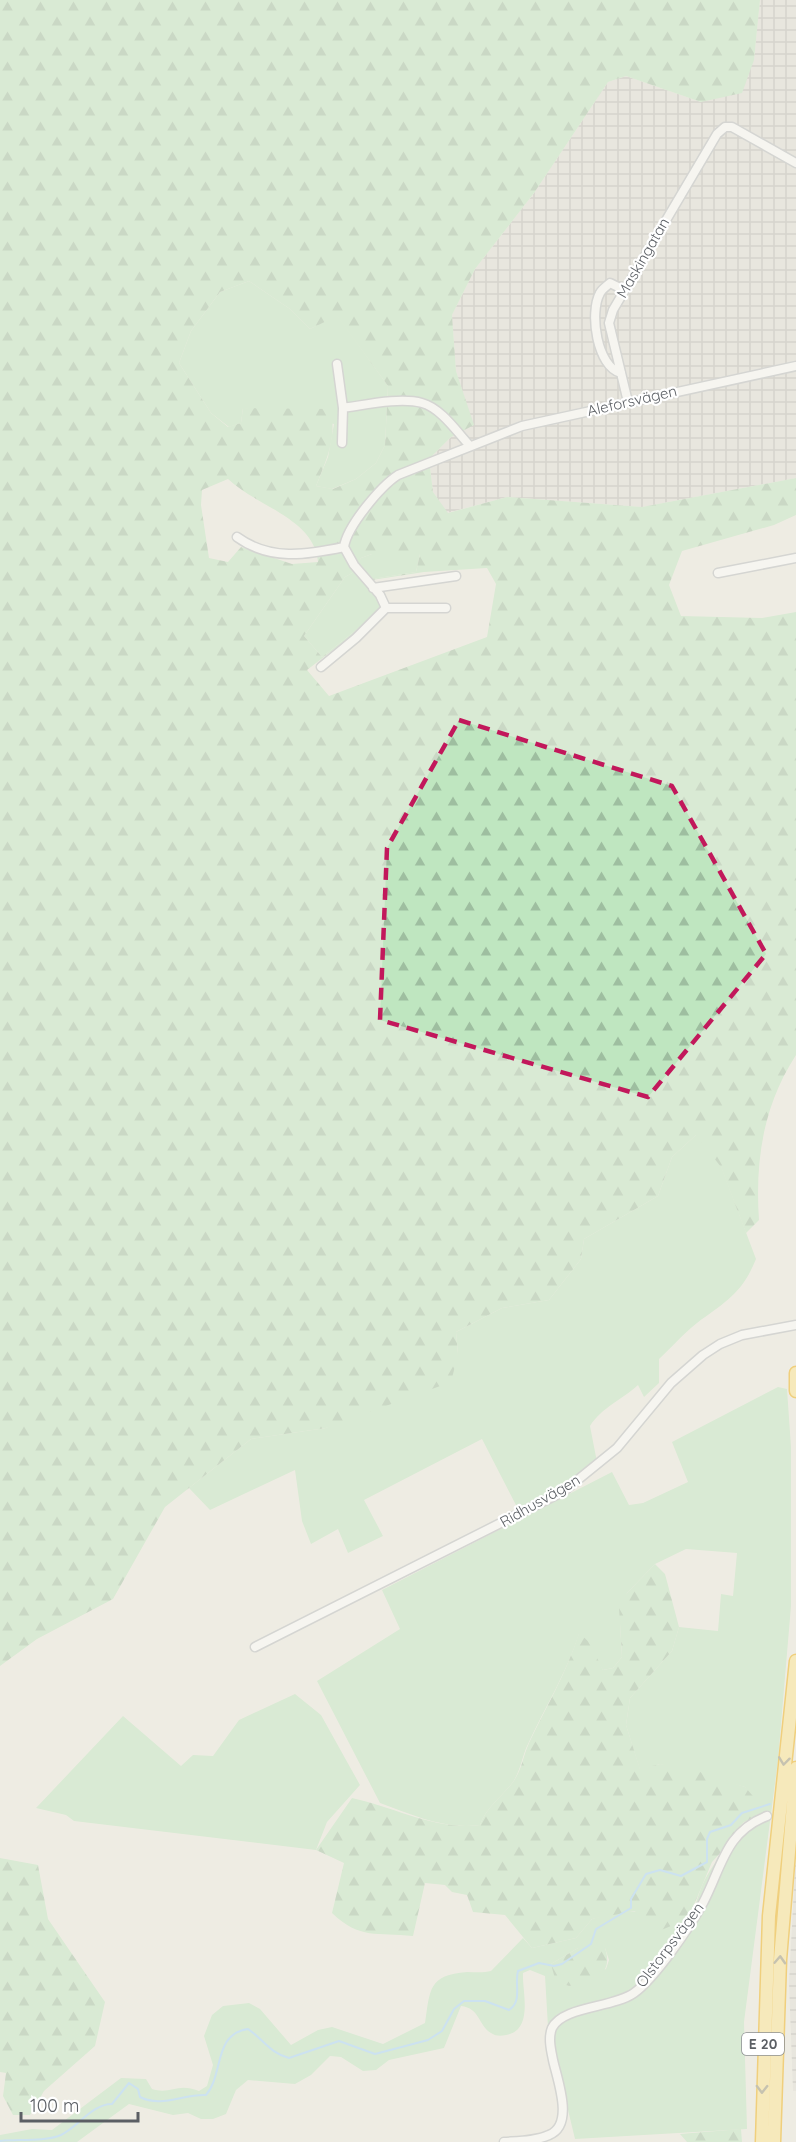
<svg xmlns="http://www.w3.org/2000/svg" width="796" height="2142" viewBox="0 0 796 2142" font-family="Quicksand,sans-serif">
<style>
.industrial{fill:url(#industrial-grid)}
.grass{fill:#bfe6c0;fill-rule:evenodd}
.forest{fill:url(#forest-firs);fill-rule:evenodd}
.lines{fill:none;stroke-linecap:round;stroke-linejoin:round}
.stream{stroke:#a2d4ff;stroke-width:2}
.minor-casing{stroke:#b5b9bd;stroke-width:11}
.highway-casing{stroke:#f1ac00;stroke-width:15}
.minor{stroke:#fff;stroke-width:8}
.highway{stroke:#ffe489;stroke-width:12}
.oneway{stroke:#948e71}
.marked{fill:none;stroke:#c2185b;stroke-width:4.5;stroke-dasharray:12 8;stroke-linejoin:round}
.labels{text-anchor:middle;stroke-width:4.5;stroke-linejoin:round;paint-order:stroke}
.shield{fill:#fff;stroke:#8c8f92;stroke-width:1.5}
.shield-label{font-size:14px;font-weight:bold;fill:#5b5f64}
.street-label{font-size:15px;fill:#5b5f64;stroke:#fff}
</style>
<defs>
<pattern id="industrial-grid" width="8" height="8" patternUnits="userSpaceOnUse" patternTransform="scale(1.5)"><rect width="8" height="8" fill="#dfddd7"/><path d="M0 4h8M4 0v8" fill="none" stroke="#b8b6b2"/></pattern>
<pattern id="forest-firs" width="22" height="20" patternUnits="userSpaceOnUse" patternTransform="scale(1.5)"><rect width="22" height="20" fill="#bfe6c0"/><path d="M5 1l3.5 6h-7zM16 11l3.5 6h-7z" fill="#9ebea0"/></pattern>
</defs>
<rect width="100%" height="100%" fill="#eeece3"/>
<!-- industrial -->
<path class="industrial" d="M760,0h36v478l-154,29 -135,-10 -60,16 -14,-21 -4,-33 22,-22 22,-12 -17,-54 -4,-56 23,-46 59,-76 74,-111 18,-6 75,26 53,-42z
M796,1849v242h-3l-4,-109z"/>
<!-- grass -->
<path class="grass" d="M249,281l41,28 20,20 27,-14 51,71 -3,59 -9,18 -20,16 -24,10 -16,-3 12,-29 6,-33 -91,-16 -2,15 -12,4 -18,-14 -32,-50 12,-32 29,-39z
M372,554h48l-4,18 -44,7 -15,-14 4,-7z
M354,572l27,30 -1,9 -58,46 -18,-21 41,-59z
M697,1134l24,32 35,93c-14,35 -31,43 -59,64 -14,11 -26,25 -38,36v24l-15,14 -6,-12c-16,15 -36,22 -48,41l7,36 -36,25 -42,24 -37,-72 -118,61 19,36 -35,17 -10,-24 -27,15 -9,-23 -7,-51 -85,40 -21,-22 62,-49 75,-11 132,-74 -2,-22 46,-24 47,-8 32,-41 3,-20 74,-43 14,-39z
M778,1387l9,2 4,58v159l-13,154 -34,262 3,107 -172,10 -27,-112 -3,-51 -15,-6 -7,3c-1,17 10,53 -13,61 -7,2 -13,3 -19,-1 -13,-8 -11,-25 -30,-27l-17,42 -55,12 -13,10 -13,1 -22,-14 -11,-1 -19,19 -16,9 -47,-4 -12,10 -10,24 -13,5h-12l-13,-6 -15,2 -44,-11 -52,38h-77v-7l32,-6 20,1 69,-52 25,1 6,10c19,6 25,-7 47,2l8,-5 6,-21 -9,-29 8,-21 11,-9 26,-3 11,6 31,36 27,-15 14,-3 51,17 42,-21c5,-33 3,-48 42,-51 8,0 16,1 24,-1l32,-33 9,10 44,-10 16,-19 23,-6 80,-6c8,-28 13,-34 29,-57 13,-19 13,-25 35,-35l-14,-28 -85,-23 -20,6 -14,-45 4,-27 42,-47 7,-24 39,4 3,-37 12,2 4,-43 -51,-4 -31,15 -28,29 -7,31 2,33 -9,11 -10,2 -24,-36c-12,38 -34,73 -51,110 -6,12 -7,26 -15,38 -12,16 -26,24 -33,43 -35,5 -67,-10 -100,-22l-63,-122 83,-52 -18,-39 230,-118 17,33 14,-2 45,-21 -16,-40zM578,1948h27l4,12 -3,9 -37,17 -8,-3 -10,-19z
M295,1694l26,21 39,70 -33,37 -11,28 -242,-29 -8,-6 -30,-7 87,-92 58,50 12,-11 20,1 26,-36z"/>
<!-- forest -->
<path class="forest" d="M0,0h760l-6,60 -12,33 -41,9 -75,-26 -18,6 -74,111 -59,76 -23,46 4,56 18,54 -23,12 -22,22 4,33 15,21 59,-16 135,10 154,-29v37l-22,10 -92,26 -13,34 12,31 81,2 34,-6v443c-33,51 -41,106 -37,165l-13,13 -25,-66 -25,-32 -24,22 -14,39 -74,43 -3,20 -32,41 -47,8 -46,24 2,22 -7,28 -125,46 -75,11 -86,68 -52,92 -76,40 -37,27zM249,281l41,28 20,20 27,-13 51,70 -3,59 -9,18 -20,16 -23,10 -17,-3c10,-25 22,-50 14,-77l-87,-1 -2,15 -13,4 -17,-14 -32,-50 12,-32 29,-39zM228,479c28,27 87,40 90,83l-26,2 -51,-17 -13,15 -19,-4 -8,-53 1,-15zM372,554h48l-4,18 -44,7 -14,-15 3,-6zM487,568l9,16 -9,53 -158,59 -22,-26 74,-57 5,-15 -14,-18 52,-8zM354,572l27,30 -1,9 -58,46 -18,-21 41,-59z
M655,1564l10,10 14,53 -7,24 -42,47 -4,27 14,44 20,-5 25,3 60,20 14,16 1,12 -16,7 -14,15 -6,12 -12,13 -24,57 -39,16 -14,-24 -43,8 -16,19 -44,10 -27,-33 -32,-3 -6,-17 -15,-3 -7,-7 -20,-2 -12,53c-36,-4 -53,4 -81,-23l12,-50 -28,-13 36,-52c42,9 85,33 128,27 7,-19 21,-27 33,-43 9,-12 10,-26 16,-39 17,-36 38,-71 50,-110l10,9 14,28 10,-2 9,-11 -3,-50 8,-14z
M0,1858l38,7 10,54 57,83 -10,44 -51,45 -14,24h-17l-10,-19 3,-23 -6,-1z
M594,1946l11,2c5,15 1,21 -7,33l-29,5 -13,-4 -5,-18 27,-16z
M741,2129l1,13h-55l-7,-8z"/>
<g class="lines">
<!-- stream -->
<path class="stream" d="M0,2141c18,-2 44,1 61,-6 17,-8 31,-31 51,-31l17,-21 9,6 2,8c21,11 43,-3 66,-2 18,-21 7,-61 42,-66 16,11 22,24 41,29l50,-17 36,13 53,-14 14,-9 12,-22 10,-8h21l24,9c14,-9 5,-26 9,-39l21,-8 15,3 8,-2 29,-20 5,-15 35,-21v-9l15,-25 14,-4 21,6 26,-14v-23l3,-7 21,-7 11,-12 28,-9"/>
<!-- minor casing -->
<g class="minor-casing">
<path id="minor" d="M337,364l6,44 -1,35
M621,373c-24,-6 -32,-60 -21,-80 2,-4 7,-7 10,-10l14,7
M628,402l-19,-79 4,-13 104,-176 8,-7h7l64,36
M343,408c22,-3 57,-11 79,-5 19,5 35,29 48,43
M237,537c33,24 69,18 107,10
M718,573l78,-15
M373,588l83,-12
M446,608h-60l-6,-13 -26,-30 -10,-18c3,-21 37,-61 54,-72l124,-49 274,-60
M321,667l35,-29 30,-30
M255,1647l309,-156 53,-43 54,-65 32,-28 17,-11 22,-9 54,-10
M504,2142c15,-1 32,-1 45,-7 26,-10 8,-56 4,-75 -2,-10 -5,-22 -1,-32 11,-22 61,-20 82,-35 21,-15 56,-66 69,-90 19,-36 22,-71 64,-87"/>
</g>
<!-- highway casing -->
<g class="highway-casing">
<path id="highway" d="M796,1373v18
M762,2142l7,-226 27,-255
M774,2142l6,-182 16,-192"/>
</g>
<!-- minor -->
<use href="#minor" class="minor"/>
<!-- highway -->
<use href="#highway" class="highway"/>
</g>
<!-- one-way arrows -->
<defs><path id="oneway-chevron" d="M-2-3.5L2.5 0L-2 3.5" fill="none" stroke-width="1.6" stroke-linecap="round" stroke-linejoin="round" transform="scale(1.5)"/></defs>
<g class="oneway">
<use href="#oneway-chevron" transform="translate(784 1761) rotate(97)"/>
<use href="#oneway-chevron" transform="translate(780 1960) rotate(-87)"/>
<use href="#oneway-chevron" transform="translate(762 2089) rotate(91)"/>
</g>
<!-- marked area -->
<path d="M0 0H796V2142H0ZM459,720l213,66 94,168 -118,143 -268,-77 7,-172z" fill="#eeece3" fill-opacity=".55" fill-rule="evenodd"/>
<path class="marked" d="M459,720l213,66 94,168 -118,143 -268,-77 7,-172z"/>
<g class="labels">
<!-- shield labels -->
<rect class="shield" x="742" y="2033" width="42" height="22" rx="4.5"/>
<g class="shield-label">
<text x="763" y="2049">E 20</text>
</g>
<!-- street labels -->
<g class="street-label">
<text transform="translate(643 258) rotate(-60)" y="5">Maskingatan</text>
<text transform="translate(632 401) rotate(-13)" y="5">Aleforsvägen</text>
<text transform="translate(540 1501) rotate(-30)" y="5">Ridhusvägen</text>
<text transform="translate(670 1945) rotate(-53)" y="5">Olstorpsvägen</text>
</g>
</g>
<!-- scale -->
<path d="M21 2112v9h117v-9" fill="none" stroke="#5b5f64" stroke-width="3"/>
<text x="30" y="2112" font-size="18" fill="#5b5f64" stroke="#ffffff" stroke-width="4.5" paint-order="stroke">100 m</text>
</svg>
